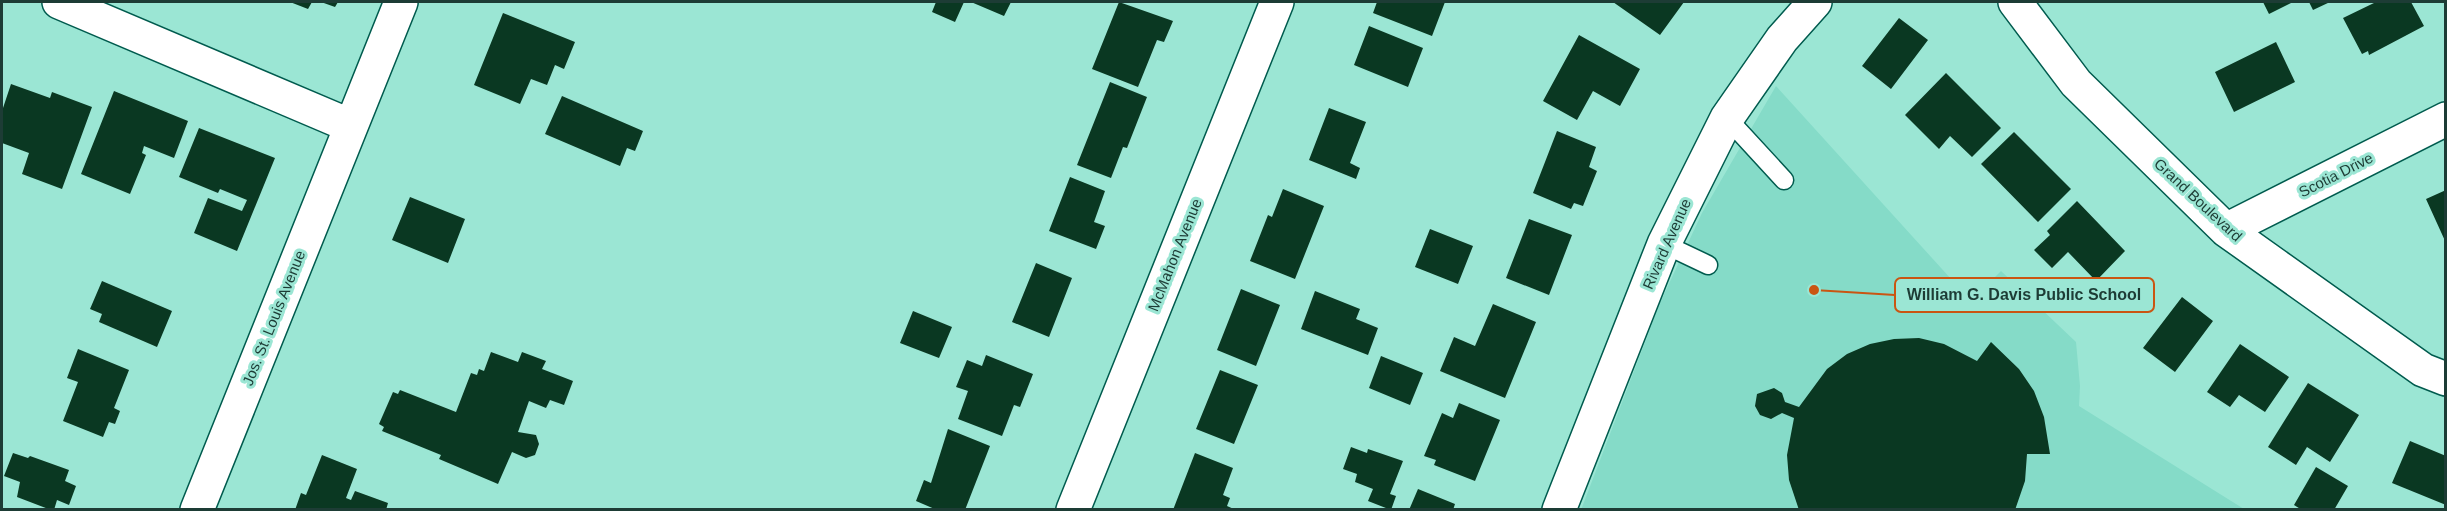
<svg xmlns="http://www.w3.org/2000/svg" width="2447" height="511" viewBox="0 0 2447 511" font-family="Arial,sans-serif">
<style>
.built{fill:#85dbc8}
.building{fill:#0a3822}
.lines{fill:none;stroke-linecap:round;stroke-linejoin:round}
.lane-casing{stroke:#005b4e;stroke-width:21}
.street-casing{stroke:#005b4e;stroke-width:36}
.lane{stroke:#fff;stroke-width:18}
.street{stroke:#fff;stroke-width:33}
.labels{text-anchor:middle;stroke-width:6;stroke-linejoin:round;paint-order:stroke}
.street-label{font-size:15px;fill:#1d3c35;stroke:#9be6d4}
.leader{fill:none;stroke:#ca5512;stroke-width:2}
.callout-dot{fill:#ca5512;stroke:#9be6d4;stroke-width:2}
.callout{fill:#9be6d4;stroke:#ca5512;stroke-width:2}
.callout-label{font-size:16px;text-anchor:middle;font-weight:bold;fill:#1d3c35}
</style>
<rect width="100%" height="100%" fill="#9be6d4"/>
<!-- built -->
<path class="built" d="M1776,86l195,215 30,-30 75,71 4,44 -1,20 165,103 -663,1 79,-207 42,-90z"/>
<!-- building -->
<path class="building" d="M290,2h22l-4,7z
M321,2h17l-3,5z
M936,2h28l-9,20 -23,-10z
M971,2h40l-7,14z
M1119,2l54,19 -9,21 -7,-2 -19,47 -46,-18z
M1377,2h68l-13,34 -59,-23z
M1613,2h71l-24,33z
M2263,2h30l-24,12z
M2309,2h21l-17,8z
M2376,2h35l13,24 -55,29 -1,-4 -6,3 -19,-36z
M503,13l72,29 -11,27 -9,-4 -8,20 -16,-6 -11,25 -46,-19z
M1899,18l29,22 -37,49 -29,-23z
M1369,26l54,22 -15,39 -54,-22z
M1579,35l61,34 -20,37 -27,-15 -16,29 -34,-19z
M2276,42l19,40 -61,30 -19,-40z
M1946,73l55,55 -29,29 -22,-21 -11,13 -34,-34z
M1110,82l37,15 -20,51 -4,-1 -12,31 -34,-13z
M11,84l39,14 2,-6 40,15 -30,82 -40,-15 7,-21 -27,-10v-32z
M114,91l74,30 -14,37 -30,-12 -2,7 4,2 -16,39 -49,-20z
M562,96l81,35 -8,20 -8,-3 -7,18 -75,-32z
M1329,108l37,14 -16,41 10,5 -4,11 -47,-19z
M199,128l76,30 -38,93 -43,-18 14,-35 34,13 5,-11 -27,-11 -2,4 -39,-16z
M1557,131l39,16 -7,20 8,4 -14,35 -9,-3 -3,6 -38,-16z
M2014,132l57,57 -33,33 -57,-58z
M1070,177l35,14 -11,31 11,4 -9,23 -47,-18z
M1283,189l41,17 -29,73 -45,-18 18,-46 4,2z
M2446,190v53l-20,-44z
M410,197l55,22 -17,44 -56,-23z
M2077,201l48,50 -29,30 -28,-29 -16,16 -18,-18 16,-15 -3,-4z
M1529,219l43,16 -23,60 -43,-17z
M1430,229l43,17 -15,38 -43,-17z
M1036,263l36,15 -23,59 -37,-15z
M102,281l70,30 -15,36 -58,-25 3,-8 -12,-5z
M1241,289l39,16 -24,61 -39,-16z
M1315,291l45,18 -4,10 22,9 -10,27 -67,-26z
M2182,297l31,24 -38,51 -32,-24z
M1493,304l43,18 -31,76 -65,-27 14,-34 21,9z
M913,311l39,16 -13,31 -39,-15z
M1919,338l25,6 33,17 14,-19 28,27 15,22 10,26 6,37h-23l-2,27 -10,29h-216l-10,-30 -2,-25 7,-37 -12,-5 -11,6 -11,-4 -5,-9 2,-12 17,-6 8,5 3,9 14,5 28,-38 20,-15 23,-10 24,-5z
M2240,344l49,33 -24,35 -26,-17 -9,12 -23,-15z
M78,349l51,21 -15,38 6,3 -5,13 -6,-2 -6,15 -40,-16 15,-39 -11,-4z
M491,352l27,10 4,-10 24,9 -4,8 31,12 -9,24 -14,-5 -4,8 -17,-7 -11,31 18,3 3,9 -4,11 -9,3 -14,-6 -14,32 -59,-25 2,-4 -59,-24 2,-4 -5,-3 14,-32 5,2 2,-4 56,22 15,-39 6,2 2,-6 5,2z
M986,355l47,19 -13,33 -6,-2 -12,31 -44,-17 10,-28 -12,-4 11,-27 15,6z
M1381,356l42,17 -13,32 -41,-17z
M1220,370l38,15 -24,59 -38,-15z
M2308,383l51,32 -29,47 -23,-15 -11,18 -28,-18z
M1459,403l41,17 -25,61 -41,-16 2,-5 -12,-4 18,-43 11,5z
M948,429l42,17 -25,64h-28l-21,-9 8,-21 7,3z
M2410,441l36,15v49l-54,-22z
M1351,447l16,6 1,-4 35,12 -13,33 6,2 -5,14 -23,-9 5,-12 -18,-7 2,-8 -14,-5z
M13,453l15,5 2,-2 39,14 -4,11 11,5 -7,19 -12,-5 -3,10h-3l-34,-13 3,-15 -16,-6z
M1195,453l38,15 -10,27 7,3 -3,8 9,4h-63z
M322,455l35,14 -11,29 5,2 4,-9 33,12 -2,7h-91l6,-17 5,2z
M2316,467l32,19 -14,24h-32l-8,-5z
M1418,489l37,15 -2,6h-44z"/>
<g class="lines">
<!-- lane casing -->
<g class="lane-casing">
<path id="lane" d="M1727,118l57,62
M1664,244l44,21"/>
</g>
<!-- street casing -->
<g class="street-casing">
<path id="street" d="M59,2l292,124
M2015,2l61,81 150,147 197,140 23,9
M2226,230l220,-111
M197,510l204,-508
M1073,510l204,-508
M1559,510l105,-266 63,-126 55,-79 33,-37"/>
</g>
<!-- lane -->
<use href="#lane" class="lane"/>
<!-- street -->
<use href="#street" class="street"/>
</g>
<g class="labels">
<!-- street labels -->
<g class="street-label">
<text transform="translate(2336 175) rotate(-27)" y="5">Scotia Drive</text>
<text transform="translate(2198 200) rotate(43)" y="5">Grand Boulevard</text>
<text transform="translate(1667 244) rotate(-66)" y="5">Rivard Avenue</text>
<text transform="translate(1175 255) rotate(-68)" y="5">McMahon Avenue</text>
<text transform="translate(274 318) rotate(-68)" y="5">Jos. St. Louis Avenue</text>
</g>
</g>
<!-- callouts -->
<path class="leader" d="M1814 290L1895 295"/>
<circle class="callout-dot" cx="1814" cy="290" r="6"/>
<rect class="callout" x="1895" y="278" width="259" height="34" rx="6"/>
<g class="callout-label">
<text x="2024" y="300">William G. Davis Public School</text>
</g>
<!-- border -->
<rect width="2447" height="511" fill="none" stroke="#1d3c35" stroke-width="6"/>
</svg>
